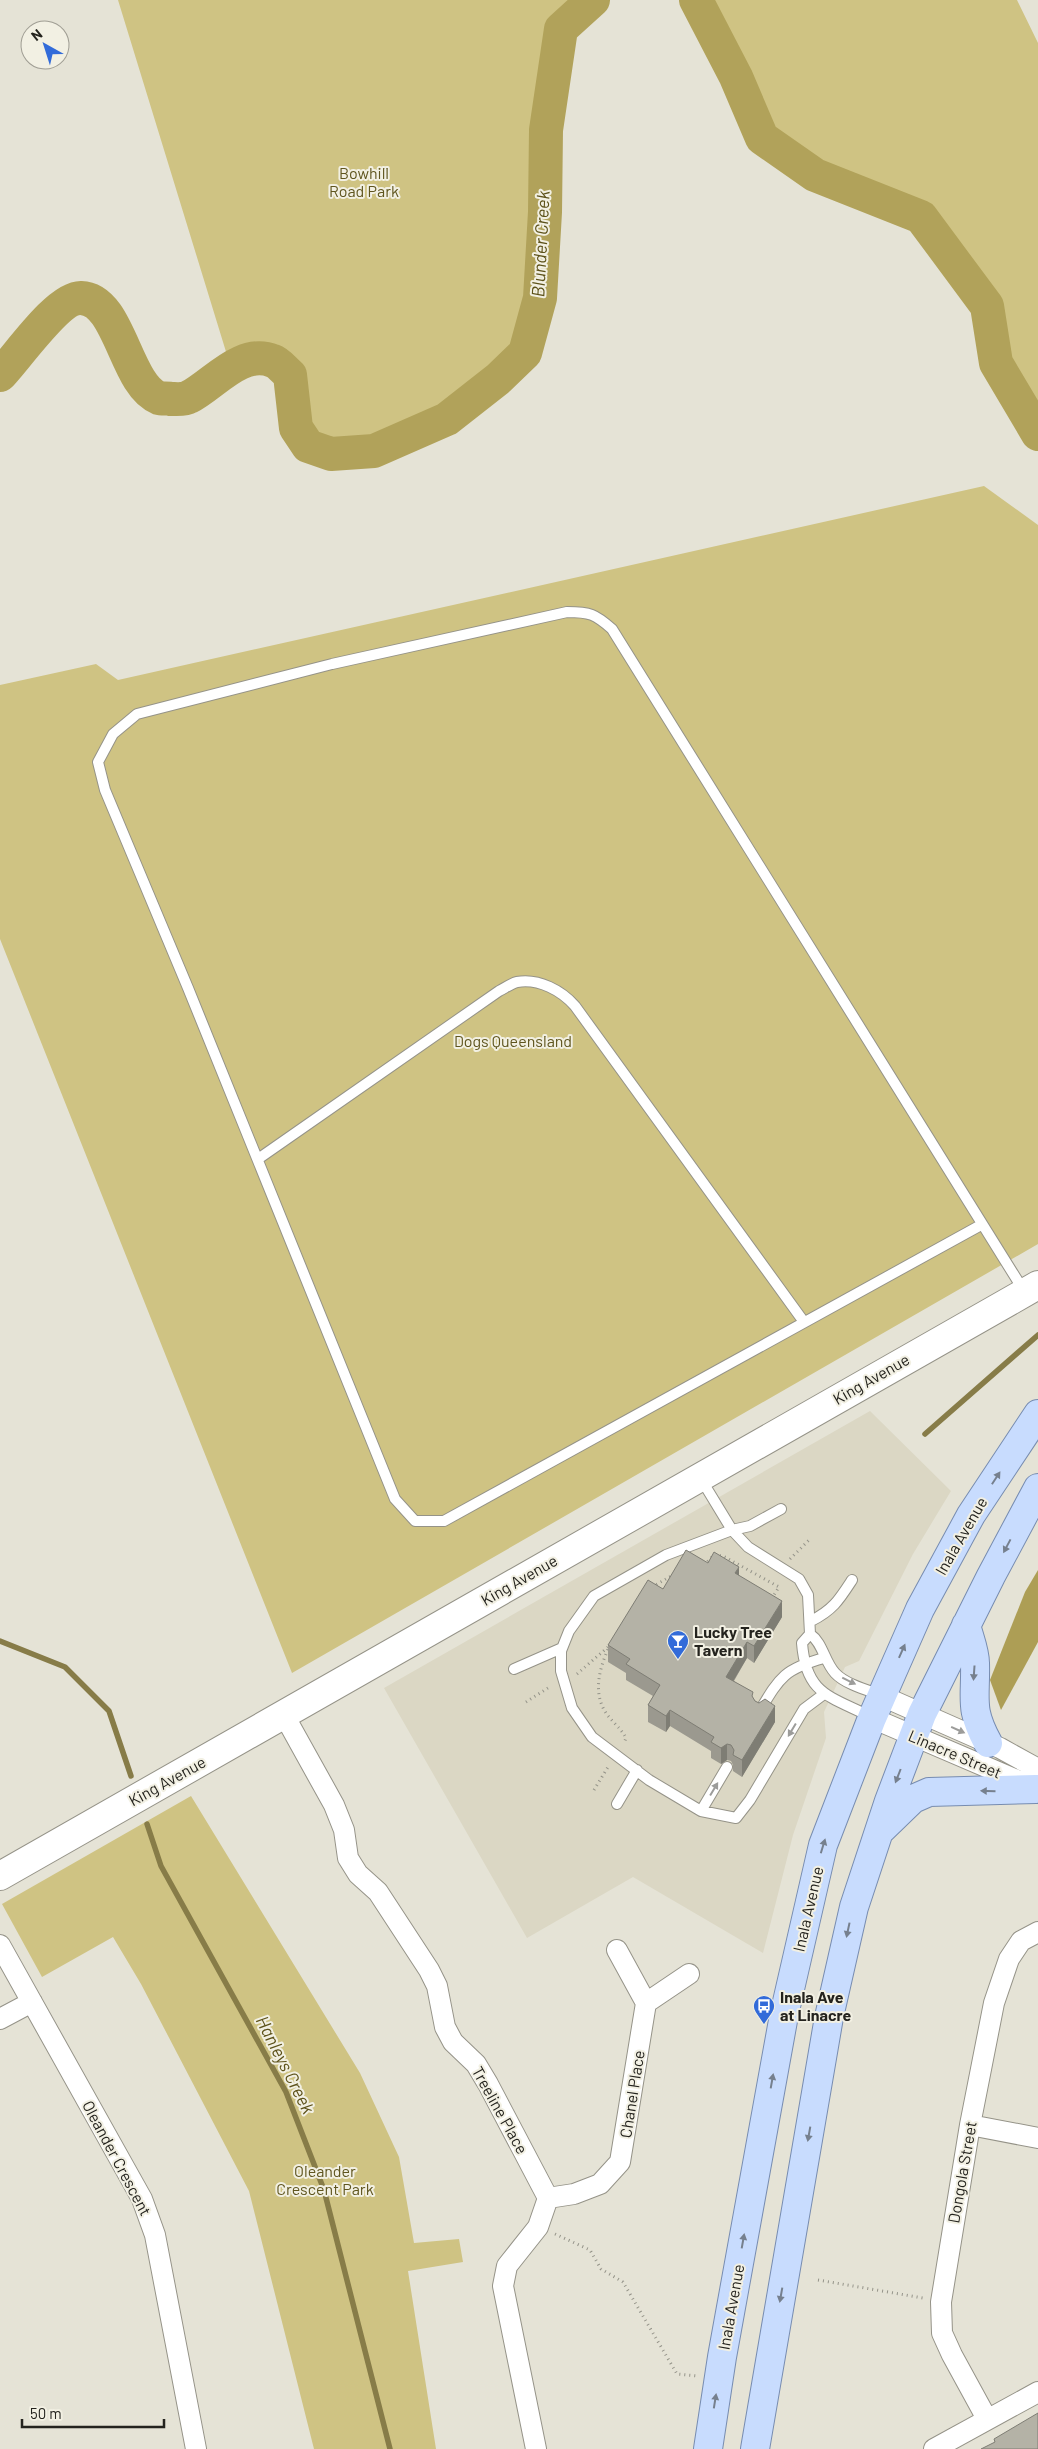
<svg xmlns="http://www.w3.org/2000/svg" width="1038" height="2449" viewBox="0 0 1038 2449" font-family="Barlow,sans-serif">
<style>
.built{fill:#dbd7c4}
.green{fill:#cfc383}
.forest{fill:#ad9e55}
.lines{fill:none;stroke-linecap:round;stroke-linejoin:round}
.stream{stroke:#877c48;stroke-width:5.5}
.river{stroke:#b1a25a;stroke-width:34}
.lane-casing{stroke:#959388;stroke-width:12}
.street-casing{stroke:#959388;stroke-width:22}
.secondary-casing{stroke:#959388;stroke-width:30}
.primary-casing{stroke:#778cb0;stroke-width:30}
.path{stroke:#949389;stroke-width:3;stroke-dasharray:1 4;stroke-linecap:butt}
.lane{stroke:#fff;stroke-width:10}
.street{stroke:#fff;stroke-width:20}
.secondary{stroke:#fff;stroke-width:28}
.primary{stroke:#c8dcfe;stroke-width:28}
.wall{fill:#9b998f}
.shaded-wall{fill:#7e7d74}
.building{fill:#b4b2a6;stroke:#7e7d74}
.oneway{fill:#76808e}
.oneway2{fill:#9c9c9a}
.labels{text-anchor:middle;stroke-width:4;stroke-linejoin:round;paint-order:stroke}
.park-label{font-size:16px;fill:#5f551e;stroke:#f2f0e3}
.street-label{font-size:16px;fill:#24231e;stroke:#f2f0e3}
.poi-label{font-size:16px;font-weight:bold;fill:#24231e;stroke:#f2f0e3;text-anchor:start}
.water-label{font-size:18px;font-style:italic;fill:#5c5119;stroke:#f2f0e3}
</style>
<rect width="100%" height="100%" fill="#e5e3d6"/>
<!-- built -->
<path class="built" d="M870,1411l81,80 -38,63 -54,107 -14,6 -21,45 2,26 -33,97 -30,118 -130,-76 -106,61 -143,-250z"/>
<!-- green -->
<path class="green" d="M118,0h475l-32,29 -15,101 -1,82 -5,86 -15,55 -27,26 -51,40 -73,32 -43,3 -23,-8 -12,-18 -6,-53c-25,-21 -30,-19 -59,-7z
M696,0h321l21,43v391l-42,-71 -9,-57 -66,-89 -106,-42 -53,-37 -26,-61z
M984,486l54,39v719l-746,429 -292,-734v-254l96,-21 22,16z
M191,1796l169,277 39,84 15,86 45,-4 4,23 -55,9 28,178h-122l-65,-258 -108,-207 -28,-47 -71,40 -40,-73z"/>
<!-- forest -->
<path class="forest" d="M1038,1570v72l-37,68 -11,-30 35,-88z"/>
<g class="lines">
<!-- stream -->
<path class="stream" d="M925,1434l113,-99
M0,1641l65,26 44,44 22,65
M147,1824l14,42 125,226 38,98 66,259"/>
<!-- river -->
<path class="river" d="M696,0l40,77 26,61 53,37 106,42 66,89 9,57 42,71
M0,375c16,-16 58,-78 81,-77 39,1 44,87 78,100 3,1 9,0 12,1 5,0 13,1 18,-2 24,-12 52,-49 84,-36 6,2 12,10 17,14l6,53 12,18 23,8 43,-3 73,-32 51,-40 27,-26 15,-55 5,-86 1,-82 15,-101 32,-29"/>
<!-- lane casing -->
<g class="lane-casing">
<path id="lane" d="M258,1159l241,-168c6,-3 13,-8 18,-9 22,-4 45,9 58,24l229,316
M981,1225l-537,296h-29l-20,-22 -207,-511 -83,-198 -7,-28 15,-28 24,-20 195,-50 235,-52c23,0 28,2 45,17l412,662
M701,1479l31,51 16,17 51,32 9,16 2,39 -8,9c4,52 28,53 69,74
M781,1509l-31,17 -18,4 -66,25 -72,41 -25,35 -8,20v20l11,37 20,29 57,43 52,31 35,7 14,-18 54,-91 20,-15
M811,1621c22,-11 28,-21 41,-41
M810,1634c13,9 14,27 25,39 10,11 32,17 46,22
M514,1669l48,-21
M759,1712c21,-35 25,-43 65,-54
M617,1804l20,-34
M701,1811l26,-44"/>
</g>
<!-- street casing -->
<g class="street-casing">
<path id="street" d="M882,1696l118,52 38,21
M284,1715l50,90 10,25 4,28 10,16 20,18 51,78 8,16 8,41 8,15 23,22 12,20 60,114 -10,29 -31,39 -4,20 33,163
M872,1718l161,69
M0,1945l142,254 13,36 41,214
M646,2003l43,-29
M0,2019l32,-17
M970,2125l68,13
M548,2198l26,-4 26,-10 20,-22 26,-159 -29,-53
M987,2419l-35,-64 -10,-22 -1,-31 29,-177 24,-122 15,-44 12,-18 17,-9
M934,2449l104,-57"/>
</g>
<!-- secondary casing -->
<g class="secondary-casing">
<path id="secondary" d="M0,1876l1038,-591"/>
</g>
<!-- primary casing -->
<g class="primary-casing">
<path id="primary" d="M966,1625c3,12 9,26 9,38 1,37 -6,45 13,80
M882,1829l31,-30 16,-7 107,-3
M708,2449l14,-92 62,-342 39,-170 49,-127 48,-109 51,-94 67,-101
M755,2449l74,-432 25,-110 35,-106 33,-87 69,-138 47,-88"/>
</g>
<!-- path -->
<path class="path" d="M790,1559l21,-21
M704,1565l10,-10 9,1 56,31 -7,11
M652,1587l21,-12
M610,1645c-10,21 -18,47 -4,68 6,9 15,15 20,25l-2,5
M577,1674l31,-27
M526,1702l25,-16
M594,1790l14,-23
M555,2234l35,16 11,19 22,13 54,92 21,2
M818,2280l105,18"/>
<!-- lane -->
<use href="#lane" class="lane"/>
<!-- street -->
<use href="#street" class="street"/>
<!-- secondary -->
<use href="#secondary" class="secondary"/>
<!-- primary -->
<use href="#primary" class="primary"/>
</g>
<!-- wall -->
<path class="wall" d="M708,1563l31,12 43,42 -28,46 -7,-5 -13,23 19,17 2,3 20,21 -33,55 -9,-6v-6l-2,-4 -4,-1 -6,4 -10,-6v-7l-41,-25 -4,6 -18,-10v-17l5,-9 -27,-16v-7l-18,-11v-17l55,-56z"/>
<!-- shaded-wall -->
<path class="shaded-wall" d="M739,1567v16l-4,-10z
M782,1601v16l-28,46v-17z
M747,1642v16l-21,35v-16z
M775,1706v16l-33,55v-17z
M670,1710v16l-4,6v-16z
M727,1744v16l-6,4v-16z"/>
<!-- building -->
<path class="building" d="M686,1550l22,13 6,-11 25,15 -4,6 47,28 -28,45 -7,-4 -21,35 27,15 -1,4 3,5 4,2 6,-4 10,7 -33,54 -9,-5 1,-5 -3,-5 -4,-1 -6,4 -10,-6 3,-5 -44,-27 -4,6 -18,-11 12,-20 -34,-21 4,-5 -22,-14 40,-65 15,9z
M1038,2413v36h-57l14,-7 -1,-3z"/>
<!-- one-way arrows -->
<defs><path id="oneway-solid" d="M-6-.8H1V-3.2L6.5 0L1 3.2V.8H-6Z" transform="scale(1.25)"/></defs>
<g class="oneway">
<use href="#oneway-solid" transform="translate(996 1478) rotate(-57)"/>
<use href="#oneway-solid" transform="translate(1007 1546) rotate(118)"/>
<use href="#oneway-solid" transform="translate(902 1651) rotate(-66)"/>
<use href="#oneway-solid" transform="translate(974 1673) rotate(94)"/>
<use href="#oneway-solid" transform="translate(898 1776) rotate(111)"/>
<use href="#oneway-solid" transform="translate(988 1791) rotate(-179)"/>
<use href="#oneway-solid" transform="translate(823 1846) rotate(-73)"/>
<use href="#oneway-solid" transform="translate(848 1930) rotate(102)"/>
<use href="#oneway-solid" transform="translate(772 2081) rotate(-80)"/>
<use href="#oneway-solid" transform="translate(809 2134) rotate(100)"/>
<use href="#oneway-solid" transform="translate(743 2241) rotate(-80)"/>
<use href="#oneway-solid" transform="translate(781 2295) rotate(100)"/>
<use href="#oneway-solid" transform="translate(715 2401) rotate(-81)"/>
</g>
<g class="oneway2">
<use href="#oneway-solid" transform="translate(849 1681) rotate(26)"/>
<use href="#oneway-solid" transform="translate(792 1730) rotate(121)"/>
<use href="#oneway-solid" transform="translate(958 1730) rotate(24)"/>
<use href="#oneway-solid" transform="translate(714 1789) rotate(-59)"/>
</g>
<!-- icons -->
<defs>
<g id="bar-pin" transform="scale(1.125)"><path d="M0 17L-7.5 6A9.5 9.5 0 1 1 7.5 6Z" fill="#326bd9" stroke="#f2f0e3"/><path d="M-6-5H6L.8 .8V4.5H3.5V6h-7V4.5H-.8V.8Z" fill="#fff"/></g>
<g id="bus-pin" transform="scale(1.125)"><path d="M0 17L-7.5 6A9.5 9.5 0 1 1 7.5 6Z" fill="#326bd9" stroke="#f2f0e3"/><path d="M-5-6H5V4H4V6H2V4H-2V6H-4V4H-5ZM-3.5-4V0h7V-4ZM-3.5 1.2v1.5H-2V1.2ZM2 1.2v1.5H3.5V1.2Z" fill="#fff"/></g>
</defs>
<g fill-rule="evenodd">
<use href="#bar-pin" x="678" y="1641"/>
<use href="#bus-pin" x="764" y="2006"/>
</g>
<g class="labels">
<!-- park labels -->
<g class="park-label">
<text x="364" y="179">Bowhill<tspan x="364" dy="18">Road Park</tspan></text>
<text x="513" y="1047">Dogs Queensland</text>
<text x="325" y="2177">Oleander<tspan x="325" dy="18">Crescent Park</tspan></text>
</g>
<!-- street labels -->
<g class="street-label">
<text transform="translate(871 1379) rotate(-30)" y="6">King Avenue</text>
<text transform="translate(961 1536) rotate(-60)" y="6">Inala Avenue</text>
<text transform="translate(519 1580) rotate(-30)" y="6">King Avenue</text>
<text transform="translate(955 1754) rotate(23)" y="6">Linacre Street</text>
<text transform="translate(167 1781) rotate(-29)" y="6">King Avenue</text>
<text transform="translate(808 1909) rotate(-77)" y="6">Inala Avenue</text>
<text transform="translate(632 2094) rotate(-81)" y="6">Chanel Place</text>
<text transform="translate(500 2110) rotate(61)" y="6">Treeline Place</text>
<text transform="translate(117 2158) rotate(62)" y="6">Oleander Crescent</text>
<text transform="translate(962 2172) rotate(-80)" y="6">Dongola Street</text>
<text transform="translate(731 2307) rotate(-80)" y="6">Inala Avenue</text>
</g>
<!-- poi labels -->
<g class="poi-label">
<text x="694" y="1638">Lucky Tree<tspan x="694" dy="18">Tavern</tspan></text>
<text x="780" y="2003">Inala Ave<tspan x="780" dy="18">at Linacre</tspan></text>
</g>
<!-- water labels -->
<g class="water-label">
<text transform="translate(541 244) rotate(-87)" y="6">Blunder Creek</text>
<text transform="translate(285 2065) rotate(63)" y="6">Hanleys Creek</text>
</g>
</g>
<!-- north arrow -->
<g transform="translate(45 45) rotate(321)"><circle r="24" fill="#f2f0e3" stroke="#a09e94"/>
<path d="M0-4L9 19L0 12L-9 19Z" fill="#326bd9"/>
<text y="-8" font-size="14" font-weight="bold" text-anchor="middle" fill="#24231e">N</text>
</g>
<!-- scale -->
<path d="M22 2419v8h142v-8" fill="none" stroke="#24231e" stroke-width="2.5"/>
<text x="30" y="2419" font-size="15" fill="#24231e" stroke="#f2f0e3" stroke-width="4" paint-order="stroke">50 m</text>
</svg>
